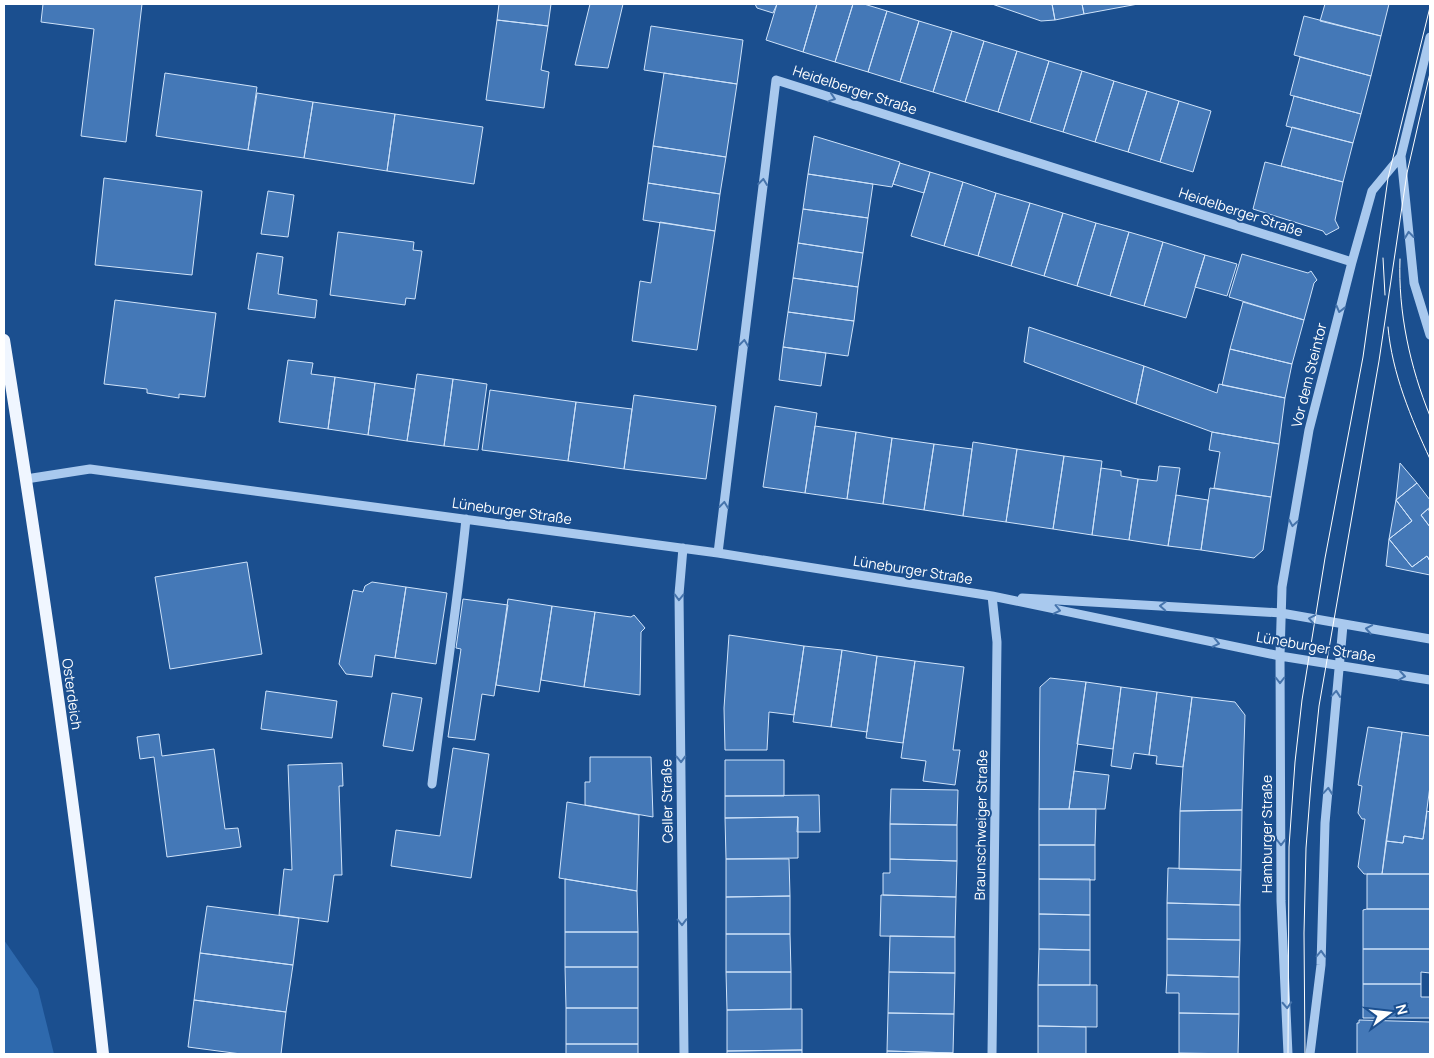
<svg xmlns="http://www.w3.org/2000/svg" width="1434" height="1058" viewBox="0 0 1434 1058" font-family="Manrope,sans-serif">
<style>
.green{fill:#2e69ad}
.building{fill:#4478b7;stroke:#cfe3fa}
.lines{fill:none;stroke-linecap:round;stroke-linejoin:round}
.minor{stroke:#a9c9ee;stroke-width:9}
.major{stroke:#f0f6ff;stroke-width:12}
.tram{stroke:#fff;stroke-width:1}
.oneway{stroke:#4674ac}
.labels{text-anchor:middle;stroke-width:4;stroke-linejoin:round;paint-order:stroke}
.street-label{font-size:14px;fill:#fff;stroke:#1b4f8f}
</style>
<rect width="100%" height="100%" fill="#1b4f8f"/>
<!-- green -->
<path class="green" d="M4,940l34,49 16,65h-50z"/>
<!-- building -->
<path class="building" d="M43,4h99l-16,138 -45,-6 13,-107 -53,-7z
M499,4h52l-3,22 -51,-6z
M590,4h33l-15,64 -33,-3z
M755,4h22l-4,9 -16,-5z
M777,4h40l-14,48 -37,-12z
M817,4h36l-18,58 -32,-10z
M853,4h11l23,7 -19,61 -33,-10z
M992,4h60l3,16 -14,1z
M1052,4h30l2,10 -29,6z
M1082,4h56l-54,10z
M1325,4h64l-8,32 -61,-15z
M887,11l32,10 -19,61 -32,-10z
M1304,16l77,20 -10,40 -77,-21z
M497,20l51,6 -7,44 8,2 -5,36 -58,-8z
M919,21l33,10 -19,61 -33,-10z
M651,26l92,14 -6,44 -93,-14z
M952,31l32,10 -19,61 -32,-10z
M984,41l33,10 -19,61 -33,-10z
M1017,51l32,10 -19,61 -32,-10z
M1300,57l71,19 -10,38 -71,-19z
M1049,61l33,10 -19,61 -33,-10z
M1082,71l32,10 -19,61 -32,-10z
M165,73l92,14 -9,63 -92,-14z
M664,73l73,11 -11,73 -73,-11z
M1114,81l33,10 -19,61 -33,-10z
M1147,91l32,10 -19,61 -32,-10z
M257,93l56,9 -9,56 -56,-8z
M1294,96l67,18 -8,29 -67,-17z
M1179,101l32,10 -18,61 -33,-10z
M313,102l82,12 -8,57 -83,-13z
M395,114l88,13 -9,57 -87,-13z
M1292,127l61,16 -10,39 -62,-16z
M814,136l86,26 -8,25 -84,-13z
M653,146l73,11 -6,37 -72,-11z
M1265,162l78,20 -8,38 4,8 -13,7 -3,-4 -70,-22z
M900,163l30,9 -6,21 -31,-9z
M930,172l33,10 -19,64 -33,-10z
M808,174l65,10 -5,34 -65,-9z
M104,178l98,13 -10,84 -97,-10z
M963,182l33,11 -18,63 -34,-10z
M648,183l72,11 -5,37 -72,-11z
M268,191l26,4 -6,42 -27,-3z
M996,193l34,10 -19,63 -33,-10z
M1030,203l33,10 -19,63 -33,-10z
M803,209l65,9 -5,35 -65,-10z
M1063,213l33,10 -19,63 -33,-10z
M660,222l55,9 -18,119 -65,-9 8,-60 11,2z
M1096,223l33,9 -19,64 -33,-10z
M338,232l76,10 -1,8 9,1 -7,48 -9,-1 -1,7 -75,-10z
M1129,232l34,10 -19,64 -34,-10z
M1163,242l42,13 -19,63 -42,-12z
M798,243l65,10 -5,34 -65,-9z
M257,253l26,4 -5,37 39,6 -2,18 -67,-9z
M1242,254l66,19 3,-2 6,9 -3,3 -10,37 -75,-23z
M1205,255l32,9 -10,32 -32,-9z
M793,278l65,9 -4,34 -66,-9z
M115,300l101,13 -11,84 -26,-3v4l-32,-5v-4l-43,-5z
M1243,302l61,18 -12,44 -62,-15z
M788,312l66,9 -6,35 -65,-9z
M1029,327l115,39 -8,38 -112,-42z
M783,347l43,6 -5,33 -42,-6z
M1230,349l62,15 -7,34 -63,-13z
M288,360l25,3 -2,11 24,3 -7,52 -49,-7z
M1144,366l73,27 2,-9 66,14 -6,46 -67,-12 -76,-28z
M417,374l36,5 -9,67 -37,-5z
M335,377l40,6 -7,52 -40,-6z
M453,379l34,5 -9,66 -34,-4z
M375,383l40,6 -8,52 -39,-6z
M490,390l86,12 -8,59 -86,-11z
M634,395l82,11 -10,73 -82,-10z
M576,402l56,7 -8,60 -56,-8z
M775,406l42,7 -12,80 -42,-6z
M815,426l41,6 -9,67 -42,-6z
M856,432l36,6 -9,66 -36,-5z
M1212,432l67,12 -8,53 -57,-9 6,-36 -11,-2z
M892,438l42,6 -10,66 -41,-6z
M973,442l44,7 -11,73 -43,-6z
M934,444l38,5 -9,67 -39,-6z
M1017,449l47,7 -11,73 -47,-7z
M1064,456l38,5 -10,74 -39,-6z
M1400,463l17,20 -21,17z
M1159,466l21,2 -12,78 -39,-6 9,-61 19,2z
M1101,468l20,3v5l17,3 -9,61 -37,-5z
M1417,483l13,17v7l-9,8 9,12v34l-3,-5 -15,11 -23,-28 23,-18 -16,-21z
M1210,488l61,9 -8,53 -9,8 -53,-8z
M1176,495l32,5 -7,50 -33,-4z
M1396,500l16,21 -23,18z
M1428,509l2,3v15l-9,-12z
M1389,539l23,28 15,-11 3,5v14l-44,-9z
M247,562l15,92 -92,15 -15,-92z
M372,582l34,5 -11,71 -20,-3 -3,22 -26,-3 -7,-10 14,-74 10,2 2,-6z
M406,587l41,6 -11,71 -41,-6z
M463,599l45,6 -14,91 -12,-2 -7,46 -27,-3 13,-88 -5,-1z
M508,599l44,7 -13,86 -43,-7z
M552,606l43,6 -11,75 -43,-7z
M595,612l36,5 3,-2 11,13 -4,4 -1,63 -56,-8z
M729,635l75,11 -10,69 -25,-3 -2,38h-42l-1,-42z
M804,646l38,4 -11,77 -38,-5z
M842,650l35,6 -10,76 -36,-5z
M877,656l38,5 -12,82 -37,-5z
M915,661l49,6 -11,83h7l-5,35 -32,-4 3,-20 -25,-3z
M1050,678l36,4 -17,127h-30l1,-122z
M1086,682l35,5 -8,62 -36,-5z
M1121,687l36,5 -8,63 -15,-2 -3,16 -20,-3z
M266,691l71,10 -5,37 -71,-9z
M1157,692l35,5 -9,70 -27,-3 1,-8 -8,-1z
M392,693l30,5 -9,53 -30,-5z
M1192,697l43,5 10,13 -3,95 -62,1 3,-44z
M1368,727l34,5 -20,142h-18l-6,-7 7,-48h-3l-4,-6 4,-27 -4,-1z
M1402,732l28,4v50l-7,53 -19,-3 -1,7 -17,-2z
M159,734l3,22 52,-7 11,80 13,-1 3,19 -74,10 -13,-100 -14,2 -3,-22z
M453,748l36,6 -18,124 -80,-12 5,-36 44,6z
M590,757h61l2,60 -68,-12v-23h5z
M725,760h59v36h-59z
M342,763l1,23h-4l3,89h-8l-6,47 -49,-7 5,-46 8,1 -4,-105z
M1074,771l35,4 -4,34h-36z
M891,789l67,1 -1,35 -67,-1z
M819,795l1,37h-23l1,-15 -73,1v-22z
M567,802l72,13 -2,76 -78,-13z
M1039,809h57l-1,36h-56z
M1242,810l-1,60 -62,-1 1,-58z
M1427,811l3,1v62h-48l4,-33 17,2 1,-7 19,3z
M798,817v41l-72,1 -1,-41z
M890,824l67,1v36l-67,-2z
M1039,845h56v35l-56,-1z
M726,859h63l1,37 -64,1z
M890,859l67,2 -1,36 -73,-2v-22h7z
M1168,868l73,2 -1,35 -73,-2z
M1367,874h63v35h-63z
M565,879l72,12 1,41h-73z
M1039,879h51v36l-51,-1z
M881,895l75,2 -1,40 -75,-1z
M790,896v38h-64v-37z
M1167,903l73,2v35l-73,-1z
M207,906l92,12 -6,47 -93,-12z
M1367,909h63v40h-67v-39z
M1039,914l51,1v35l-51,-1z
M565,932h73v35h-73z
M726,934h64l1,38h-65z
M890,936l65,1v36l-66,-1z
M1167,939l73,1 -1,37 -72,-2z
M1039,949l51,1v35h-52z
M1363,949h67v24l-9,-1v12h-58z
M200,953l93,12 -7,47 -92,-12z
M565,967h73v41h-72z
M726,972h65v37l-64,1z
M889,972l66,1 -1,41 -66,-1z
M1167,975l72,2v37l-60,-1v-20h-13z
M1363,984h58v13h9v21h-67z
M1038,985h59v42l-59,-1z
M194,1000l92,12 -5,42h-40l-53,-7z
M566,1008h72v36h-72z
M802,1009v41l-75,1v-41z
M888,1013l66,1 -1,39 -66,-2z
M1179,1013l60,1 -1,40 -59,-1z
M1359,1020l71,2v32h-73v-31h2z
M1038,1026l48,1v27h-48z
M566,1044h72v10h-72z
M802,1050v4h-75v-3z
M887,1051l66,2v1h-66z"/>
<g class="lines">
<!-- minor -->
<path class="minor" d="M1430,37l-29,119 13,127 16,52
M26,479l64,-10 628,84 274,43 288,60 150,24
M683,548l-4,46 5,460
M718,553l58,-473 576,182
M1022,598l259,15 149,26
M432,784c11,-88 25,-176 34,-265
M992,1054l5,-412 -5,-46
M1288,1054l-7,-153 -1,-245 2,-69 27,-157 43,-168 20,-71 29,-35
M1310,1054l11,-89 4,-142 18,-198"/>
<!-- major -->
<path class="major" d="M4,340c38,237 73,475 99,714"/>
<!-- tram -->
<path class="tram" d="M1383,258l2,37
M1400,259c-2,53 10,108 30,157
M1388,327c4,46 23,91 42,132
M1288,1054l1,-207 6,-85 7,-62 23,-142 38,-201 25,-179 42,-171
M1305,1054l-1,-121 2,-85 5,-65 8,-77 60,-345 28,-188 23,-100"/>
</g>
<!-- one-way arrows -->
<defs><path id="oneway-chevron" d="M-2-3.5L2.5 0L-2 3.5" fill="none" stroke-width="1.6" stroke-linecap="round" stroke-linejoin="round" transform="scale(1.25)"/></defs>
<g class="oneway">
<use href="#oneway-chevron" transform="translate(832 98) rotate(18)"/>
<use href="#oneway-chevron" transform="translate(763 182) rotate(-83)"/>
<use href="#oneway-chevron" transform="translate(1409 235) rotate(-96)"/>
<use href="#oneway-chevron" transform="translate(1340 309) rotate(104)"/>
<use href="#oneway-chevron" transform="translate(744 343) rotate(-83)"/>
<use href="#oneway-chevron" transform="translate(724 505) rotate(-83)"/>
<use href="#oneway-chevron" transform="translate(1293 523) rotate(100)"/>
<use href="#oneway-chevron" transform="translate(679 597) rotate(91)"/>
<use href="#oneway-chevron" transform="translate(1163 606) rotate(-177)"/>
<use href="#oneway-chevron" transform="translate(1057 610) rotate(12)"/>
<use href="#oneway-chevron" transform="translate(1312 619) rotate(-169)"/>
<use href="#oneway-chevron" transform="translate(1369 629) rotate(-170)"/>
<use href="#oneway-chevron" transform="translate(1216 643) rotate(12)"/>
<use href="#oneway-chevron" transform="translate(1402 676) rotate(9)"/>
<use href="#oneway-chevron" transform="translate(1280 680) rotate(90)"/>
<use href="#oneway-chevron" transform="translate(1336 694) rotate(-85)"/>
<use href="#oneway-chevron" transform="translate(681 759) rotate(89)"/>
<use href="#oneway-chevron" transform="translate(1328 791) rotate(-85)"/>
<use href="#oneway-chevron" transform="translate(1281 842) rotate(90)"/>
<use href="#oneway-chevron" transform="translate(682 922) rotate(89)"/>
<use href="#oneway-chevron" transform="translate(1321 954) rotate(-88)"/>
<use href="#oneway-chevron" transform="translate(1287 1005) rotate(87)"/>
</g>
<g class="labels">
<!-- street labels -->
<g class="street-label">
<text transform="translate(855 90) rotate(18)" y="5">Heidelberger Straße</text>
<text transform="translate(1241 212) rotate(18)" y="5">Heidelberger Straße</text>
<text transform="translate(1309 375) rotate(-76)" y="5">Vor dem Steintor</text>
<text transform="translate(512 511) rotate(8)" y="5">Lüneburger Straße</text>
<text transform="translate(913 570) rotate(9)" y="5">Lüneburger Straße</text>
<text transform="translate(1316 647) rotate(10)" y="5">Lüneburger Straße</text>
<text transform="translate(72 694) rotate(82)" y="5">Osterdeich</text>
<text transform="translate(667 801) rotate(-91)" y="5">Celler Straße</text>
<text transform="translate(981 825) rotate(-89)" y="5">Braunschweiger Straße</text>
<text transform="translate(1267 834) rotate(-90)" y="5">Hamburger Straße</text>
</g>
</g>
<!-- border -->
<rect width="1434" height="1058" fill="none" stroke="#ffffff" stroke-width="10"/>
<!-- north arrow -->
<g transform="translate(1389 1013) rotate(75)" stroke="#1b4f8f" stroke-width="4" paint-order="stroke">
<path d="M0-4L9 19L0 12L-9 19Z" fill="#ffffff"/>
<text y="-8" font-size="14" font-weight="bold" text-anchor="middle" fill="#ffffff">N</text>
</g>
</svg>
